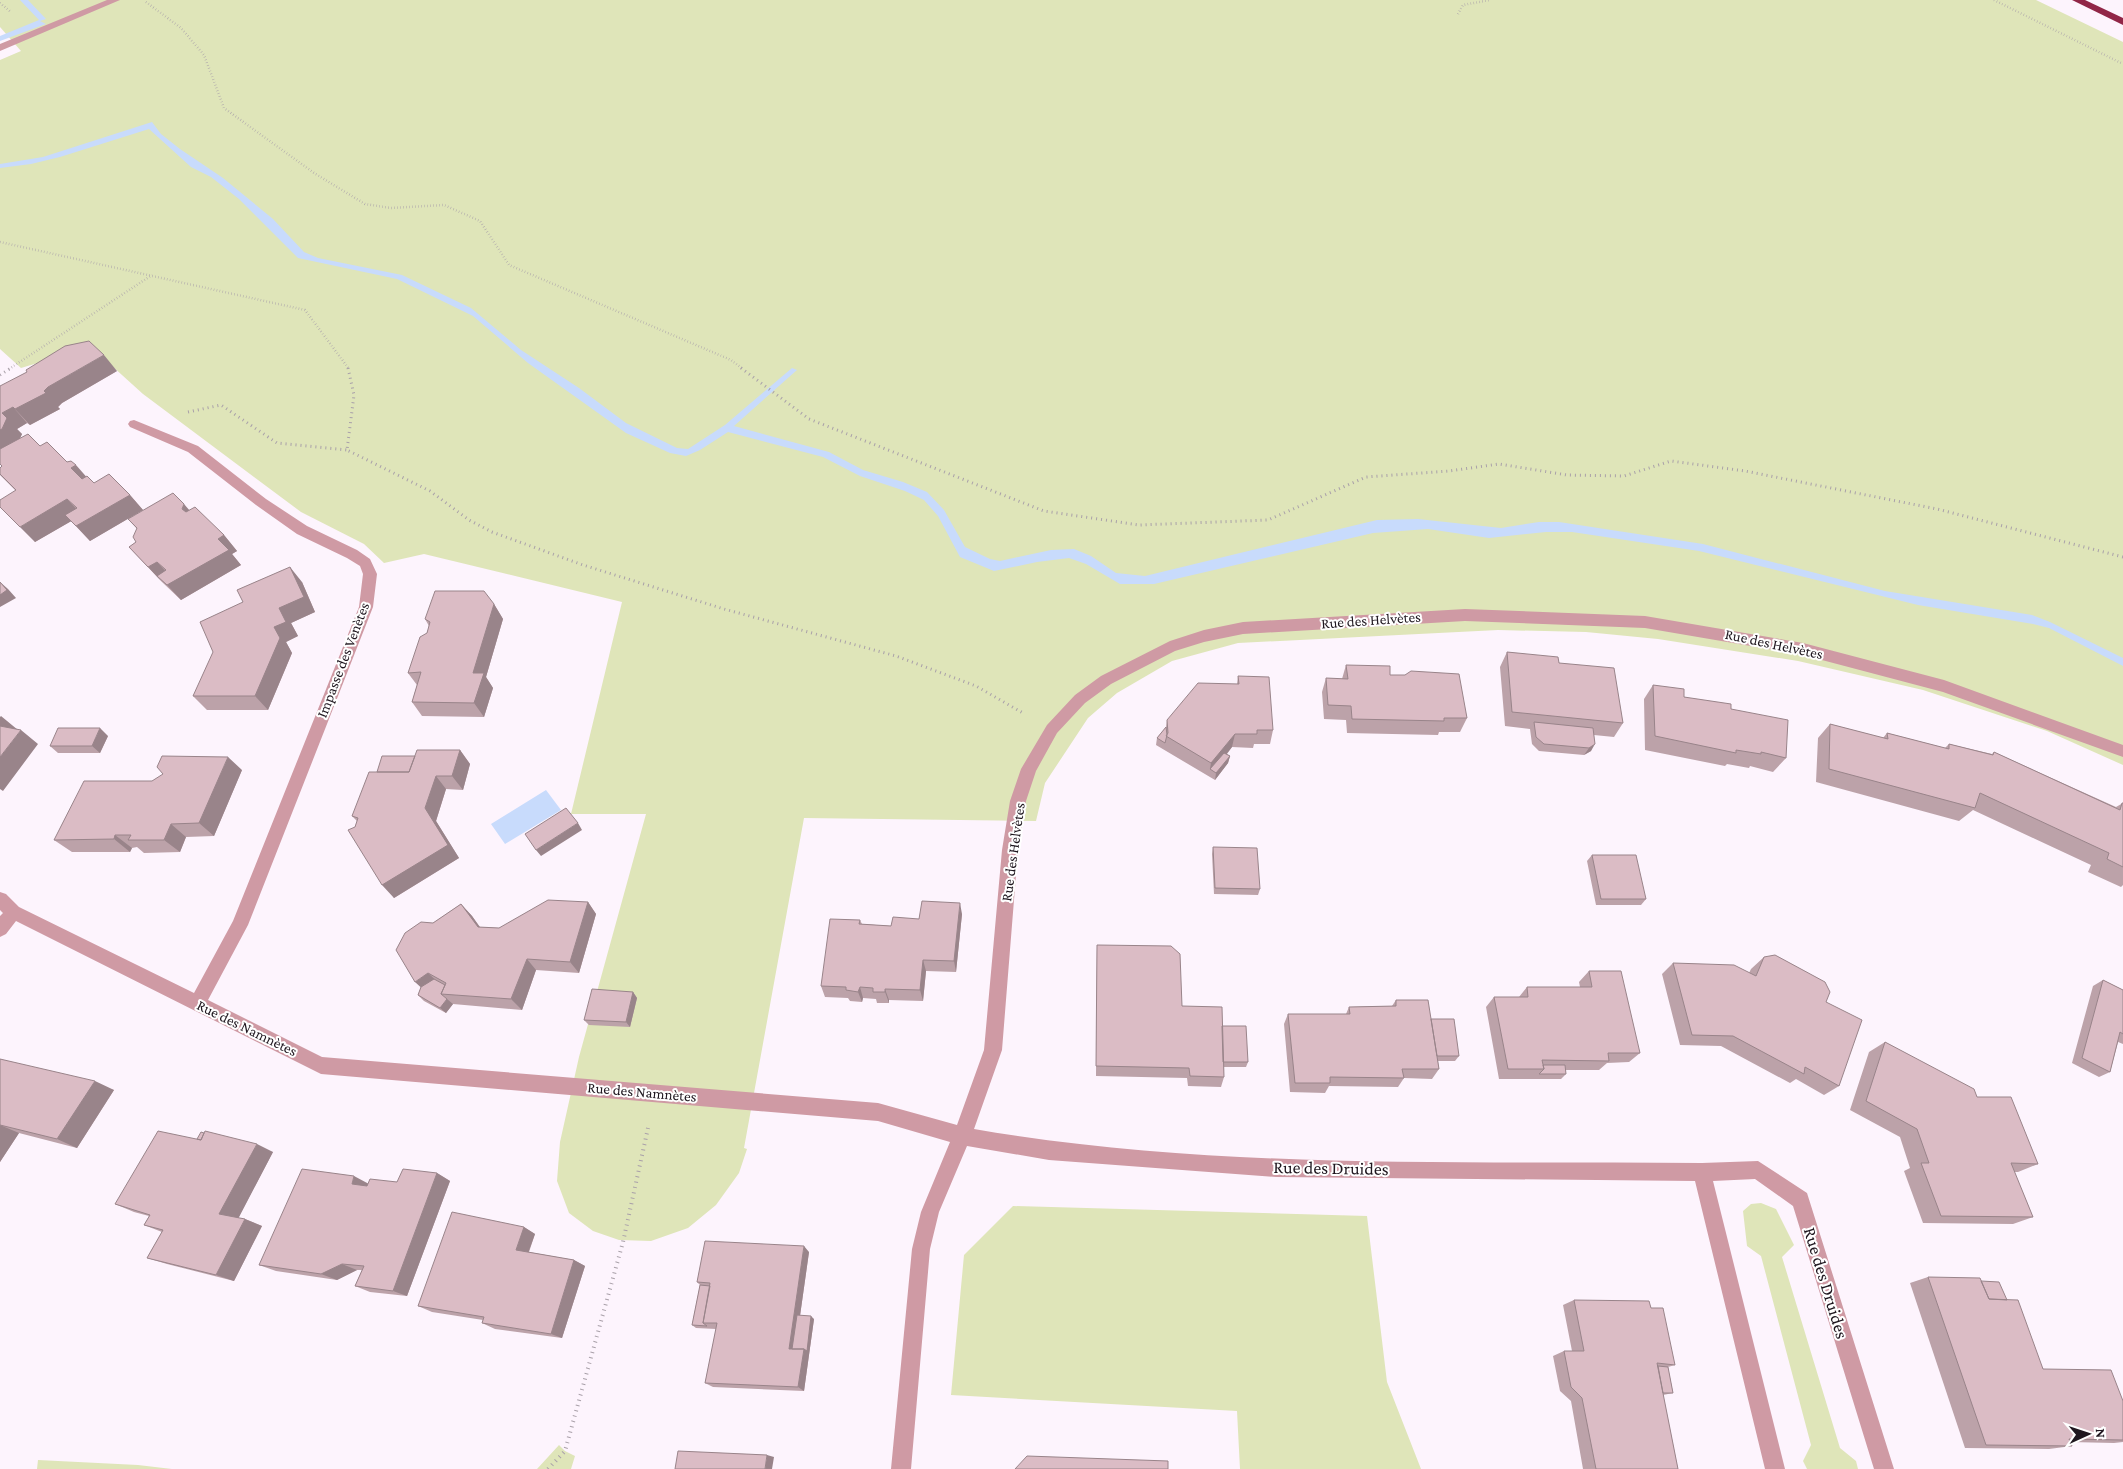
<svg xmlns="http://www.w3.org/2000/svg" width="2123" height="1469" viewBox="0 0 2123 1469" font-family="'Crimson Pro',serif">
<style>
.green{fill:#dfe5b9}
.water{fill:#c8dbfc}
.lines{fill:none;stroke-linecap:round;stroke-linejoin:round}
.path-far2{stroke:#a9a0a9;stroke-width:2.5;stroke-dasharray:0.5 2.5;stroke-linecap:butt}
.path-far1{stroke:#a9a0a9;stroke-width:3;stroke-dasharray:1 4;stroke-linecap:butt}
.path{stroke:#a9a0a9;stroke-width:4;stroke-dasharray:1 4.5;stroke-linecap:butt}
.minor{fill:#cf9aa4;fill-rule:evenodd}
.highway{fill:#912647;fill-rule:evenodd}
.wall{fill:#bca2a9}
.shaded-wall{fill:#99848a}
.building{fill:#dbbcc5;stroke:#99848a}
.labels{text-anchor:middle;stroke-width:4;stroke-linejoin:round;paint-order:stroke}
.street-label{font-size:15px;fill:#1f171f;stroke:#fff}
.near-street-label{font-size:18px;fill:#1f171f;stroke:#fff}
</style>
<rect width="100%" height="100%" fill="#fdf4fd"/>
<!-- green -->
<path class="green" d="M0,0h2036l87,42v723l-76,-34 -124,-41 -125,-29 -140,-22 -72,-7 -88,-2 -260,13 -66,18 -55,32 -29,25 -43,65 -9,38 -232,-3 -60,330 3,1 -8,24 -23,32 -28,23 -37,13 -32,-1 -26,-9 -24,-18 -12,-32 3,-39 19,-85 67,-243h-75l51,-212 -198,-48 -40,9 -20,-19 -63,-32 -158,-118 -52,-47 -70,21 -21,-19v-289l21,-9 -21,-24z
M1761,1203l15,6 18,36 -12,12 58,191 16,13 2,8h-51l-4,-8 8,-16 -50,-189 -14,-10 -4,-35 8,-7z
M1013,1206l354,10 20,166 34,87h-181l-3,-58 -286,-16 13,-140z
M559,1445l6,6 10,5 -4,13h-34z
M38,1460l100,5 34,4h-135z"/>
<!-- water -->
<path class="water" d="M20,0h8l18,19 -6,2 6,3 -46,17v-5l39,-16z
M152,122l9,12 19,15 43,29 50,41 31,33 14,6 84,17 69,33 50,42 58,38 47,35 51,25 11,1 37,-24 67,-57 5,2 -63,56 95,26 34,18 40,12 24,10 17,18 21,37 25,12 10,2 51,-11 23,-1 17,7 25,17 29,3 232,-56 41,-1 83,9 38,-6h20l144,22 182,47 147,24 18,7 73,36v8l-74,-38 -16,-4 -115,-19 -219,-54 -127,-19h-26l-57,6 -61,-9 -55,4 -219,51h-34l-34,-20 -17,-6 -32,4 -43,9 -34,-14 -22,-41 -14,-16 -19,-9 -45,-15 -37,-19 -95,-25 -28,18 -14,6 -16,-3 -44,-20 -98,-70 -55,-47 -76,-37 -99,-21 -59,-59 -28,-22 -20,-10 -42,-38 -89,28 -29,7 -31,4v-4l43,-7z
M546,790l15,20 -56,34 -14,-20z"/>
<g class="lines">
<!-- path-far2 -->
<path class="path-far2" d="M1994,0l129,64
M146,2l35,26 23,27 20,53 90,65 51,31 26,4 53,-3 36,16 29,44 222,95 12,9
M0,3l11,9
M1458,14l5,-9 27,-5
M0,242l305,68 44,59
M9,369l143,-94"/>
<!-- path-far1 -->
<path class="path-far1" d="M348,368l6,27 -7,55 83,41 39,29 23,12 91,33 141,44 172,47 80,30 47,27
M741,368l68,51 235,92 95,14 129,-5 98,-43 83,-6 50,-7 68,11 57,1 47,-15 74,10 192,38 186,48
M0,375l11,-7
M188,412l33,-7 56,38 70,7"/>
<!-- path -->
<path class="path" d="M548,1469l17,-18 58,-209 25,-114"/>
<!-- minor -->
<path class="minor" d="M107,0h13l-120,51v-7z
M134,420l64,26 68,53 41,27 50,24 13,9 7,15 -4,33 -125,318 -40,75 114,57 556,46 79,22 27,-75 18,-200 8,-49 11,-32 26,-44 28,-30 26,-19 69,-35 34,-11 39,-8 222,-13 180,7 158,27 141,37 179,65v12l-180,-65 -140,-37 -158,-27 -180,-7 -222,13 -39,8 -29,9 -64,33 -26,19 -28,30 -21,38 -10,30 -8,49 -16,200 -28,79c239,41 486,32 728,34l56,-2 49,32 87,276h-20l-81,-263 -38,-27 -42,2 72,288h-20l-70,-288 -419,-4 -227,-17 -82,-14 -28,66 -9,37 -19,220h-20l21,-220 9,-37 29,-70 -72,-21 -557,-47 -305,-153 -10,13 -6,3v-21l3,-3 -3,-3v-18l6,2 13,13 175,86 39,-72 126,-314 4,-33 -3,-8 -13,-8 -50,-24 -41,-29 -68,-53 -58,-25 -2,-3 2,-3z"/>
<!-- highway -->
<path class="highway" d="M2072,0h13l38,18v7z"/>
</g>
<!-- wall -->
<path class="wall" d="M117,371l-55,32 -4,4 2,2 -30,16 -3,-2 -10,6 5,5 -2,4 20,8 27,16 4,-1 15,16 8,6 36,12 13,15 -53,31 -19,-20 -36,21 -19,-51 -16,-16 2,-9 -2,-80z
M190,510l34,25 13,16 -5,3 9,11 -60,35 -19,-18 -33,-35 7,-5 1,-13 -9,-10z
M302,582l13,30 -24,11 7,13 -12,6 6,11 -24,57h-61l-14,-14 50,-94z
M494,604l9,15 -17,58 7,11 -9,29 -62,-1 -10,-14 5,-17 -9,-12 19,-40 2,-7 -4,-7z
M1507,652l52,11 64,60 -9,14 -20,-2 -3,16 -7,4 -45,-4 -7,-7 -2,-15 -25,-3 -5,-59z
M1346,665l44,10 77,43 -7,14h-21l-1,3 -91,-2 -1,-13 -22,-1 -2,-27 4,-14 16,1z
M1238,676l35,54 -3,14h-16l-1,4 -21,-1 -5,7 3,2 -2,7 -13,17 -59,-35 1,-7 9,-11 1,-7 70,-36z
M1653,685l31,12 47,12 55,49 -13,14 -23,-6 -1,2 -22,-4 -2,2 -80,-16 -1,-51z
M1830,724l53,14 4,-5 58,15 4,-4 43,10 2,-2 122,55 7,-4v82l-2,2 -33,-15 3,-7 -118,-55 -14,11 -143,-39 2,-44z
M108,736l-8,17h-42l-8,-7z
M460,750l10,14 -7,26 -17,-1 -10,32 23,37 -65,40 -39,-71 2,-6 -5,-5 25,-44 38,-16z
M242,770l-28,66 -28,1 -6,15 -36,1 -7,-6 -5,1 -2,4h-58l-18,-12 98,-59z
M1213,847l47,42 -2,6 -44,-1 -2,-40z
M1592,855l54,44 -5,6h-45l-9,-44z
M588,902l8,12 -17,59 -43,-3 -14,40 -69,-6 -7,9 -22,-12 -6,-6 3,-8 12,-64 28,-19 11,12 8,11 19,1z
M962,914l-6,58 -30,-1 -3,30 -34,-1v3h-12l-1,-4 -13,-1 -1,4 -12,-1 -2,-3 -23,-1 -4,-11 39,-66 2,4 29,2 28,-7z
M1097,945l85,61 40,20 26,36 -2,5h-22v10l-3,10 -33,-1 -1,-8 -91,-2z
M1764,957l62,45 13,84 -15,9 -28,-16 -6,4 -69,-37 -41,-1 -18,-71 11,-11 76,10 2,-4z
M1589,971l51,82 -11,9 -22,1 -8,7h-34l1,4 -5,5h-62l-13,-72 8,-10h25l8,-10h53l-1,-5z
M2103,980l20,10v54l-5,-2 -8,30 -11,5 -27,-14 21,-77z
M633,992l4,6 -7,29 -41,-2 -5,-5z
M1396,1000l35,19 28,37 -4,5h-17l1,8 -7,10 -28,-1 -6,9 -69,-1 -4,7 -35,-1 -6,-68 4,-10h58l3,-7 43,-1z
M1885,1042l92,55 61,67 -20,8h-4l19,45 -20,7 -90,-1 -19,-52 6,-3 -10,-31 -50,-27 19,-58z
M0,1059l114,31 -37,58 -58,-15 -19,29z
M197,1139l76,13 -35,66 7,1 17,7 -28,55 -67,-17 -20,-6 15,-26 -18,-7 5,-9 -15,-4 -19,-8z
M437,1173l13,8 -43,115 -37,-4 -15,-6 7,-16h-5l-20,10 -61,-9 -17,-6 109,-81 29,-2z
M524,1227l11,7 -6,18 45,8 11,6 -23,72 -67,-9 -13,-6 1,-3 -51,-8 -14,-6z
M809,1252l-9,64 14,3 -10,72 -91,-4 -8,-4 11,-54 -20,-1 -4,-3 8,-40 -3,-3z
M1928,1277l53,4 26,19 36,69 80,32v41l-9,1 -44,-1 2,4 -23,3 -84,-1 -55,-165z
M1574,1300l77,8 24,57 -7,2 5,26 -10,2 15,74h-95l-12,-68 -11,-10 -7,-35 11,-5h8l-9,-46z"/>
<!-- shaded-wall -->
<path class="shaded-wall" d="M104,355l13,16 -55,32 -4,4 2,2 -30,16 -15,-16 29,-18 4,-4z
M13,407l14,16 -10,6 5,5 -5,11 -17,9v-24l2,-17z
M76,465l14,16 -4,3 -15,-16z
M130,495l13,15 -53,31 -14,-15z
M67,499l15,16 -47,27 -15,-15z
M184,504l13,15 -3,6 -12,-16z
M224,535l13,16 -5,3 9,11 -60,35 -14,-15 51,-46z
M157,562l14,15 -14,-1 5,6 -14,-15z
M290,567l12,15 13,30 -24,11 7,13 -12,6 6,11 -24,57 -13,-14z
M0,582l8,7 8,9 -16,9z
M494,604l9,15 -17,58 7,11 -9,29 -10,-14 -1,-30z
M1,716l17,14h-18v-13z
M100,728l8,8 -8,17 -8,-7z
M21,730l17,14 -35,47 -3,-2v-32z
M1235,734l-3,13 -19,24 -3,-2 1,-6z
M1595,744l-4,7 -7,4 5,-7z
M460,750l10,14 -7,26 -11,-14z
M1230,756l-2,7 -13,17 1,-7z
M228,757l14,13 -28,66 -15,-13z
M436,776l10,13 -10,32 23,37 -65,40 -12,-13 43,-77z
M578,823l4,7 -41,26 -5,-6z
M171,824l15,13 -6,15 -16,-12z
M115,835l17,13 -2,4 -16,-13z
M588,902l8,12 -17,59 -9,-11z
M960,903l2,11 -6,58 -2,-11z
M461,904l11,12 16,23 -10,-12z
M527,959l9,11 -14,40 -11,-11z
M923,960l3,11 -3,30 -3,-11z
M428,973l12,11 -13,9 -12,-11z
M860,987l3,11 -1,4 -4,-10z
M885,989l4,11v3l-4,-11z
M633,992l4,6 -7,29 -4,-5z
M447,999l6,5 -7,9 -6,-5z
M95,1081l19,9 -37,58 -20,-9z
M0,1125l19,8 -19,29z
M257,1144l16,8 -36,69 -18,-7z
M437,1173l13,8 -43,115 -14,-5z
M354,1176l15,8 -3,8 -14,-8z
M245,1219l17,7 -28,55 -18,-6z
M524,1227l11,7 -8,22 -11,-6z
M804,1246l5,6 -14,99 -6,-2z
M574,1260l11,6 -23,72 -11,-4z
M342,1264l15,6 -20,10 -16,-6z
M811,1316l3,3 -10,72 -6,-4 6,-38z
M767,1455l7,2 -2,12h-7z"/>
<!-- building -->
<path class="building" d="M89,341l15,14 -56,32 -4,4 2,2 -31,16 -2,-2 -11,6 5,5 -5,11 -2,1v-44l27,-14 -1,-2 39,-24z
M28,434l12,12 7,-4 20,20 4,-1 5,4 -5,3 11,11 5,-3 7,7 15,-9 21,21 -54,31 -11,-11 12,-7 -10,-9 -47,28 -20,-20v-7l16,-10 -16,-16v-6l2,-2 -2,-2v-15z
M173,493l11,11 -2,5 4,3 9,-5 29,28 -6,4 11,11 -62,35 -10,-9 9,-6 -9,-8 -9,5 -19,-20 7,-5 -3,-5 4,-9 -9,-9z
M290,567l14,30 -25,11 7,14 -12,5 6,11 -25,58h-62l20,-44 -13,-30 43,-20 -6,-12z
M0,582l7,8 -7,5z
M435,591h49l10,13 -21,69h11l-10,30 -62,-1 9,-30 -13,1 12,-36 7,-4 3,-11 -5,-3z
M1507,652l51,5 1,6 55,5 9,55 -111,-11z
M1346,665l44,1v9h15l6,-4 48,3 8,44h-23v3l-92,-2 -1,-13 -23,-1 -2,-27 22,1z
M1238,676l31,1 4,53h-16v4h-22l-24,29 -45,-27 2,-3 -1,-13 31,-37 41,1z
M1653,685l31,4v8l47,7v5l57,11 -2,38 -25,-6v2l-25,-4v3l-81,-17z
M1534,722l59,6 2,16 -6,4 -45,-4 -8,-7z
M1830,724l58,15 -1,-6 62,16v-5l44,11 1,-3 126,58 2,-7h1v64l-16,-8 2,-6 -129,-60 -5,15 -146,-39z
M0,726l21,4 -21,27z
M1166,727l1,8 -2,8 -8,-5z
M58,728h42l-8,18h-42z
M417,750h43l-8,26h-16l-11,32 23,37 -66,40 -34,-55 7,-3 3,-9 -6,-2 17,-44h40z
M1224,753l6,3 -14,17 -6,-4z
M162,756l66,1 -29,66 -28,1 -7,16h-36l3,-5h-16l-1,4 -60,1 30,-59h68l11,-7 -6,-7z
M382,756h33l-6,16h-32z
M566,808l12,15 -42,27 -11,-16z
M1213,847l44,1 3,41 -45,-1z
M1592,855h44l10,44h-45z
M548,900l40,2 -18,60 -43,-3 -16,40 -70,-5 5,-11 -18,-10 -13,9 -19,-32 9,-17 16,-11 12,1 28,-19 17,23 21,1z
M922,901l38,2 -6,58 -31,-1 -3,30 -35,-1v3h-12v-4l-13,-1 -2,5 -12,-2v-3l-25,-1 9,-67 30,1 -1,4 32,2 2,-9 26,2z
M1097,945l74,1 9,8 2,52 40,1 2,70 -34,-1 -1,-8 -93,-2z
M1775,955l50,27 5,10 -4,10 36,18 -23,66 -34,-19 -1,7 -71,-38 -41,-1 -19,-72 61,2 22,11 8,-19z
M1589,971h32l19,82h-32l1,8 -67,-1 2,9h-36l-14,-72h34l-1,-10h65z
M434,979l11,6 -4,9 6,5 -7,9 -22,-13 3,-8z
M2103,980l20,10v44l-3,-2 -10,40 -28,-14z
M592,989l41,3 -7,30 -42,-2z
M1396,1000h32l11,69h-37l2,9 -74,-1v6h-35l-7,-69h62l-1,-7 47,-1z
M1431,1019h23l5,37h-22z
M1222,1026h24l2,36h-25z
M1885,1042l89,47 3,8h34l27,67 -27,-1 22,54 -92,-1 -20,-53h8l-12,-34 -51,-28z
M0,1059l95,22 -38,58 -57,-14z
M1543,1065h22l1,9h-27l5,-5z
M158,1131l43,9 4,-9 52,13 -38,70 26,5 -29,56 -69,-17 16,-28 -19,-5 6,-10 -35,-11z
M201,1132l3,1 -3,7 -4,-1z
M302,1169l52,7 -2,8 15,2 3,-7 27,3 6,-13 34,4 -44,118 -38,-5 9,-20 -22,-2 -21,10 -62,-9z
M452,1212l72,15 -8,23 58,10 -23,74 -69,-11 2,-6 -66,-11z
M705,1241l99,5 -15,103h15l-6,38 -93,-4 12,-60h-14l7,-40 -13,-1z
M1928,1277l52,1 9,21 29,1 25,69 68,1 12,31v39l-54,-1 3,7 -86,-1z
M1981,1281l18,1 8,18 -18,-1z
M700,1285l10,1 -7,37 4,3 -15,-1z
M1574,1300l75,1 2,7h12l12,57 -18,-2 21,106h-82l-14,-71 -11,-11 -7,-36h20z
M797,1315l14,1 -4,35 -3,-2h-12z
M1658,1366l10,1 5,26h-10z
M678,1451l89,4 -2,14h-90z
M1027,1456l141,5v8h-153z"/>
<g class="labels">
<!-- street labels -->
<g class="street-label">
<text transform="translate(1371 620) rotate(-4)" y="5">Rue des Helvètes</text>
<text transform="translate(1774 644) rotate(12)" y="5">Rue des Helvètes</text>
<text transform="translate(343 660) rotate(-69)" y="5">Impasse des Venètes</text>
<text transform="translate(1013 852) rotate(-82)" y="5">Rue des Helvètes</text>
<text transform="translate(247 1028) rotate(26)" y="5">Rue des Namnètes</text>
<text transform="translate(642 1092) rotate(5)" y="5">Rue des Namnètes</text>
</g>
<!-- near-street labels -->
<g class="near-street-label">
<text transform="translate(1331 1168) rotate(1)" y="6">Rue des Druides</text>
<text transform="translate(1826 1283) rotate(73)" y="6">Rue des Druides</text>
</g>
</g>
<!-- north arrow -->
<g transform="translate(2088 1434) rotate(87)" stroke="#ffffff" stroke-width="4" paint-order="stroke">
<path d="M0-4L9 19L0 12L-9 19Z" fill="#1f171f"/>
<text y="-8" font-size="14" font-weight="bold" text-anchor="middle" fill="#1f171f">N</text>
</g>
</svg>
